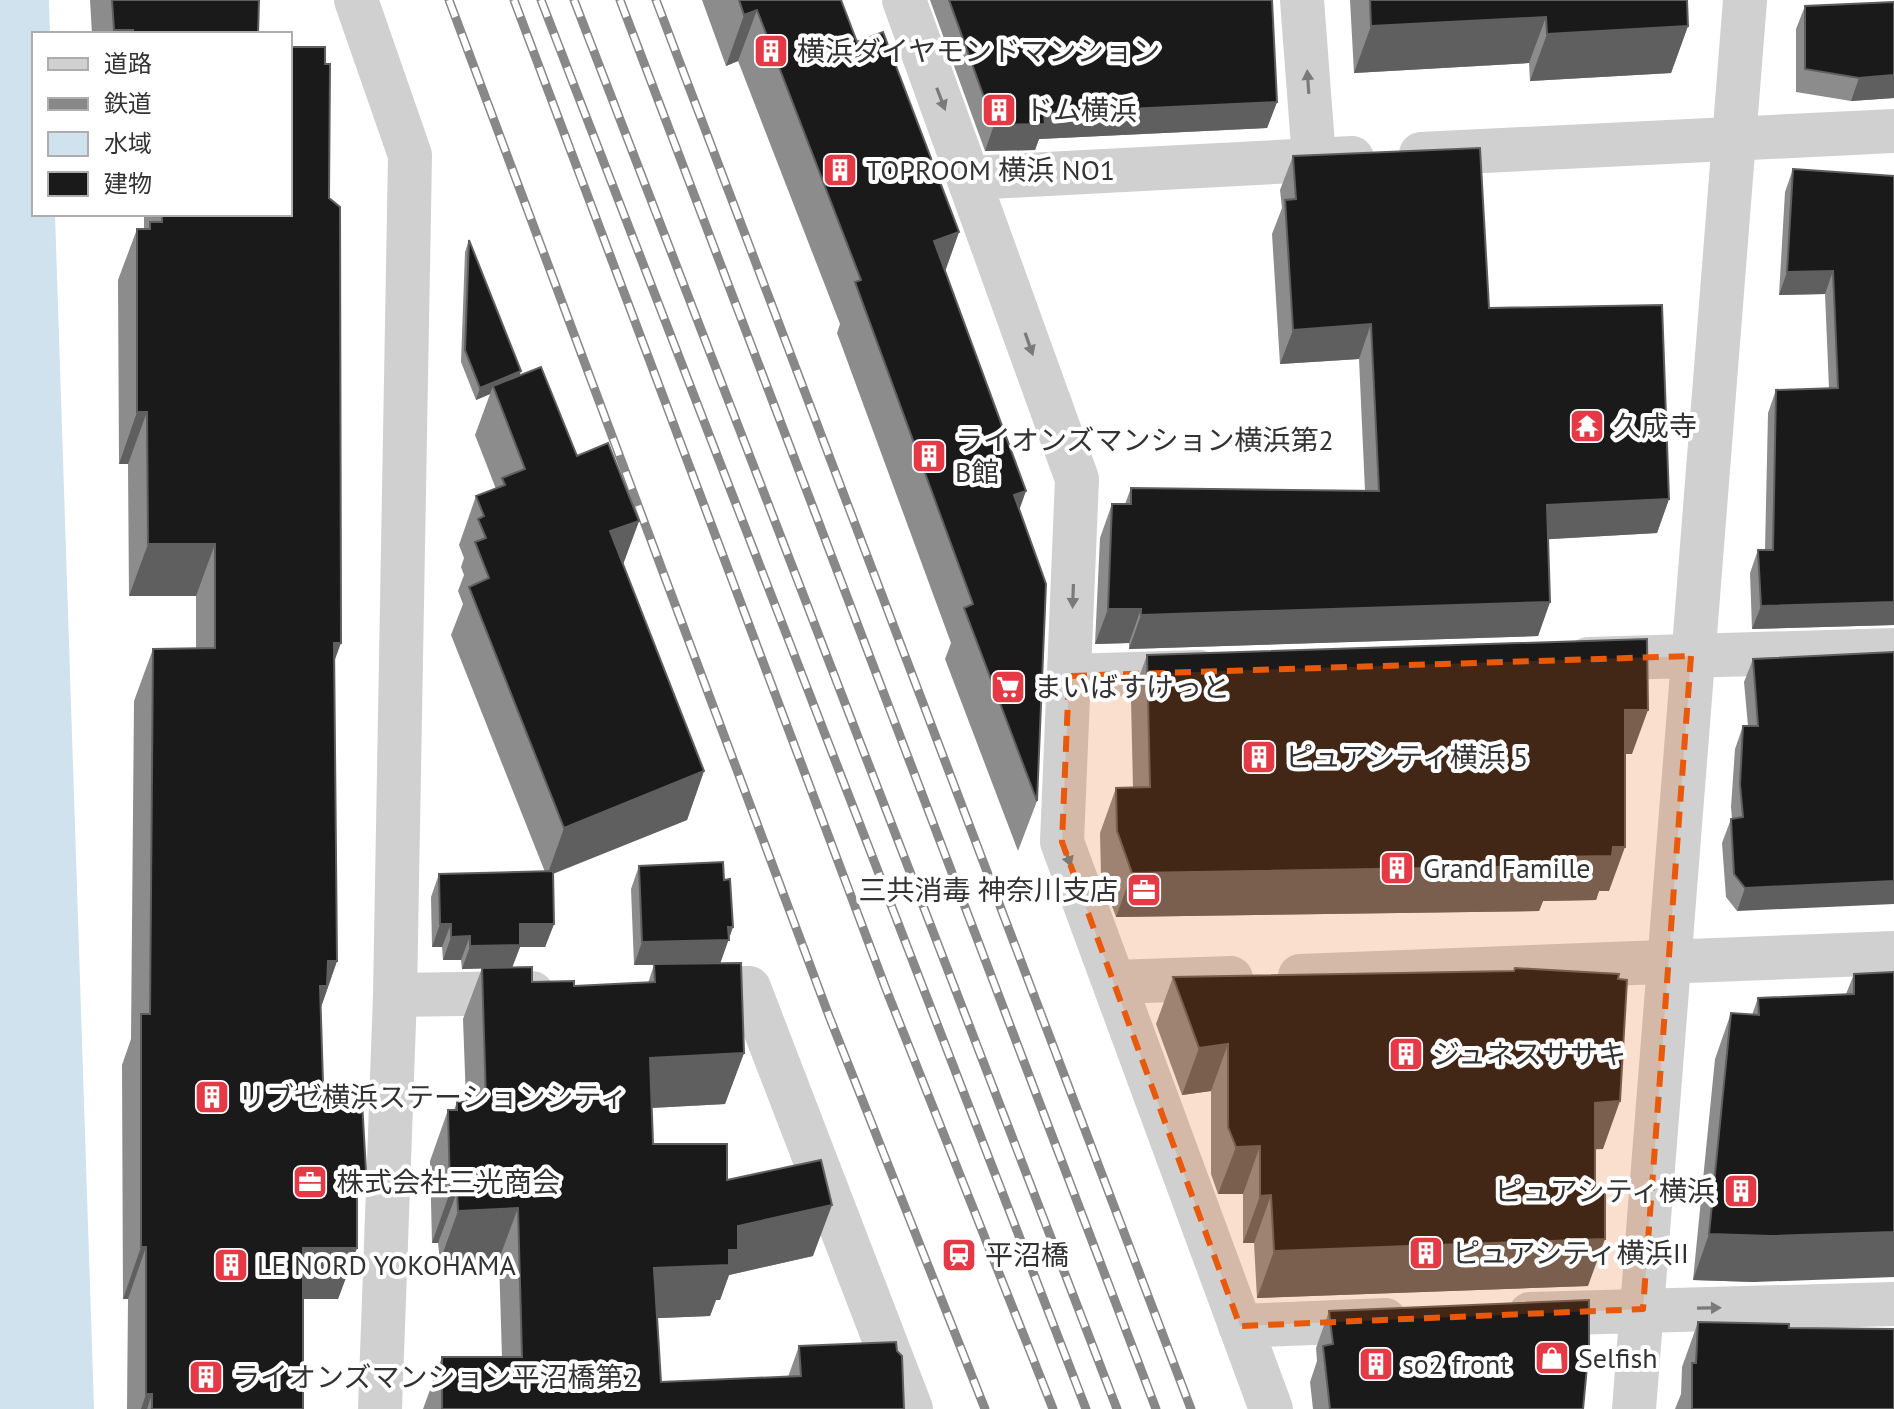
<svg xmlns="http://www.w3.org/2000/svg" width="1894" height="1409" viewBox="0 0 1894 1409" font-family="'PT Sans','Noto Sans JP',sans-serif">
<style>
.water{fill:#cfe2ee}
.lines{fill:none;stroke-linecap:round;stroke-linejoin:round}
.minor{stroke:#d0d0d0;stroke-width:44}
.rail-casing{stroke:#888;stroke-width:9}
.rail{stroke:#fff;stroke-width:6;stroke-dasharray:18;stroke-linecap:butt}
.wall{fill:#8c8c8c}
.shaded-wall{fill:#5f5f5f}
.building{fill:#1a1a1a;stroke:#5f5f5f;stroke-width:2}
.oneway{fill:#7a7a7a}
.marked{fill:#e8590c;fill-opacity:0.2;stroke:#e8590c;stroke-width:6;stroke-dasharray:16 10;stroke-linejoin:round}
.labels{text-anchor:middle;stroke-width:8;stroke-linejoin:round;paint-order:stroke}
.poi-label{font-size:28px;fill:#333;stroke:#fff;text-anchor:start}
</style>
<rect width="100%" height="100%" fill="#fff"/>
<!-- water -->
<path class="water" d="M0,0h49l1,34h-16v180h21l39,1195h-94z"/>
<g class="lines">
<!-- minor -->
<path class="minor" d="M356,0l54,155 -15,840 -15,414
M904,0l173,479 -15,363 209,567
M1302,0l12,159
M1421,154l473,-23
M971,178l381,-20
M1588,659l306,-9
M1069,676l130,-4
M1300,976l594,-23
M1114,982l117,-4
M681,989l68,-1 162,421
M395,995l137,-2
M1530,1314l364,-10
M1240,1326l145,-6
M1634,1409l111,-1409"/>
<!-- rail casing -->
<g class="rail-casing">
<path id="rail" d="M449,0l380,1016 156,393
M514,0l372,989 167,420
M541,0l545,1409
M574,0l543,1409
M620,0l536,1409
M656,0l535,1409"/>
</g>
<!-- rail -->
<use href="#rail" class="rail"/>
</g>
<!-- wall -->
<path class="wall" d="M90,0h169l-1,34h-166z
M702,0h139l16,42 102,190 -14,39 74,239 18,291 -19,50 -73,-192 6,-16 -114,-310 3,-9 -102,-263 -12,5z
M930,0h342l5,102 -10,26 -228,11 -4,11 -50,1z
M1350,0h337l1,26 -17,47 -141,8 -1,-18 -175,10z
M1894,2v96l-43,3 -55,-9v-63l9,-23z
M1293,156l196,152 180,191 -12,34 -109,6 2,63 -12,34 -409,13v-6l-34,1 5,-106 12,-34h13l6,-16 234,3 -6,-132 -79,5 -8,-130 10,-26 -2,-18z
M1793,169l101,7v449l-142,4 -2,-56 8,-23h7l3,-137 8,-23 53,-1 -4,-95 -46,1 6,-103z
M329,198l8,763 -16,46 2,76 34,112v53l-19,51h-35v110h-176l1,-110h-5l-1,-234 9,-26 3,-338 19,-52h43v-53h-67l-1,-132h-9l-1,-184 19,-51h7v-15h146z
M469,240l51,135 57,81 62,65 -16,43 81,207 -17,49 -134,54 1,50 -9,23h-25l-8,20 20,15 42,4 74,-3 6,-18h-20l-3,-76 8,-23 85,14 9,47 -13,36 24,90 -19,51 -73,4 1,36 74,36 86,76 -84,19 -9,25h-4l-6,16 -53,2 4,64 127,-5 11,-31 105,63h-481l19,-52h60l-3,-98 -59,2 -2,-18h-6l-2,-82 18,-51h6l3,-8 9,-1 -3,-82 19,-51 -20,1 -1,-9h-18l-1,-13h-10l-1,-50 8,-23 106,-2 -94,-237 12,-31 -5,-13 6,-16 -3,-8 3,-9 -5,-13 17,-49 20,-7 -21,-54 15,-41 -14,6 -15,-38 4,-110z
M1894,652l-157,259 -11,-14 -4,-54 9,-24h1l-1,-12 4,-58 8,-23h5l-4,-44 9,-23z
M1147,655l485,99h-7l-16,137h-10l-3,9 -53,1 -4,10 -423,6 -15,-41 -1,-43 16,-45h17l-2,-89z
M1515,968l88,181h-8l-7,137 -331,12 -3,-55h-11v-49h-25l-7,-20v-83l-29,4 -26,-71 17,-47 340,-6z
M1894,972l-139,310 -62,-2 22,-221 16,-46 21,2 6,-17 88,-4 8,-20z
M1329,1311l254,98h-270l-3,-27 7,-21 -1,-13z
M1698,1322l91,6 105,81h-219l6,-15 1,-27z"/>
<!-- shaded-wall -->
<path class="shaded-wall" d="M757,10l-19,51 -12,5 18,-51z
M1546,17l-17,46 -175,10 17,-47z
M1688,26l-17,47 -141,8 17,-47z
M114,30h19l-1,4h-20z
M1894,75v23l-43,3 8,-23z
M1277,102l-10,26 -228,11 -4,11 -50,1 9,-26 50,-12z
M959,232l-18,51 -7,-42z
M1833,271l-8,23 -46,1 8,-23z
M1371,324l-12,35 -79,5 13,-34z
M521,371l-4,12 -24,3 -3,8 -14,6 4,-12z
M137,412h10l-19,52h-9z
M1026,491l-18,51 6,-47z
M1669,499l-12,34 -122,7 12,-35z
M639,521l-18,49 -11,-39z
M148,544h67l-19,52h-67z
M1550,602l-12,34 -409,13 12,-34z
M1894,602v23l-142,4 9,-23z
M1108,609h33l-12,34 -34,1z
M334,643h7l-19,52z
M1625,710h23l-16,44h-23z
M704,771l-17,49 -140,56 17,-48z
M1613,847h12l-16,44h-10l-3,9 -53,1 -4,10 -423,6 16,-44 424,-16z
M1894,881v23l-157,7 8,-23z
M440,924h11l-9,23h-10z
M520,924h34l-9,23h-25l-8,21 -50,1 8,-23z
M728,927h5l-13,37 -86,1 8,-23z
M470,936l-9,24h-18l8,-23z
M328,961h9l-18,52h-9z
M1228,1044l-17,47 -29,4 17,-47z
M744,1053l-19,51 -94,5 19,-51z
M1620,1101l-17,48 -25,1 17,-47z
M1260,1146l-17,48h-25l18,-47z
M357,1171h9l-19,52z
M450,1192h7l-19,51h-6z
M1271,1195l-17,48h-11l17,-47z
M832,1205l-19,51 -84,19 -9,25h-4l-6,16 -74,3 18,-51 84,-42z
M518,1208l-19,51 -59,2 18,-50z
M1894,1232v45l-139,5 -62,-2 16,-46z
M1605,1239l-17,47 -331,12 17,-47z
M141,1247h5l-18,52h-5z
M303,1248h54l-19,51h-54z
M146,1394h6l-5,15h-6z"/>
<!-- building -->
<path class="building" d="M112,0h147l-1,34h-125v-4h-19z
M739,0h102l16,42 26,-10 76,200 -25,9 92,250 -12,4 32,89 -9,217 -73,-193 9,-4 -118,-322 6,-2 -104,-270 -13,5z
M949,0h323l5,102 -233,11 1,11 -51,1z
M1370,0h317l1,26 -141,8 -1,-17 -175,9z
M1894,2v73l-35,3 -54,-9v-63z
M290,47h35v17h5l-1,134 11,9 1,436h-7l3,318h-9l-1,25h-7l3,97 38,1 5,87h-9v77h-54v161h-151v-15h-6v-147h-5v-233h9l3,-365 62,-1v-104h-67l-1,-132h-10v-183h13v-7h12v-8h128z
M1480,148l9,160 173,-3 7,194 -122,6 3,97 -409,13v-6h-33l4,-105h19v-16l248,3 -8,-167 -78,6 -8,-130 11,-1 -3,-43z
M1793,169l101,7v426l-133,4 -3,-56h15l3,-160 62,-2 -5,-117 -46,1z
M469,240l52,131 -41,17 -15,-38z
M541,367l36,89 31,-13 31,78 -29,10 94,240 -140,57 -95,-241 20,-9 -14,-36 11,-4 -8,-19 6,-3 -8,-20 29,-11 -3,-7 23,-9 -32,-83z
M1647,639l1,71h-23v137h-12l-1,9 -56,1 -1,9 -423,7 -15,-42 -1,-43 34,-1 -3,-132z
M1894,652v229l-149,7 -11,-14 -3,-55 12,-2 -3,-33 3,-58h15l-5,-67z
M723,862l1,18 6,-1 3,48h-5l1,13 -87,2 -3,-76z
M553,871l1,53h-34v21l-50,1v-10l-19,1v-13h-11l-1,-50z
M741,963l3,90 -94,5 3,86h74v36l94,-20 11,45 -94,21v24h-9v15l-75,3 7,114 140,-6 -2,-30 97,-4 1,9 5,5 2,53h-462v-52h80l-4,-149 -60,3 -1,-19h-7l-2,-82h9v-8l29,-1 -4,-133 50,-1v15l42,-1v5l81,-4 -1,-18z
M1515,968l104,6 -1,5 9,1 -7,121 -25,2v86h10v50l-331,12 -3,-56 -11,1v-50l-24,1 -8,-20v-83l-29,4 -26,-71 341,-6z
M1894,972v260l-123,4 -62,-2 22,-221 28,2 -1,-17 96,-4v-20z
M1589,1300v45l-6,64h-253l-7,-63 10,-2 -4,-33z
M1698,1322l91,2v4l105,1v80h-202v-46h4z"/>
<!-- one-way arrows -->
<defs><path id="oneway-solid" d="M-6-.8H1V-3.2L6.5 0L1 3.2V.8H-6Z" transform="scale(2)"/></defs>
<g class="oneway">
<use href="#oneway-solid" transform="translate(1308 82) rotate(-94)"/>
<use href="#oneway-solid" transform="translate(941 99) rotate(69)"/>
<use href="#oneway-solid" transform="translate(1029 344) rotate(71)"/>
<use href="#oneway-solid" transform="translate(1073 596) rotate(92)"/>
<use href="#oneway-solid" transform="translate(1067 855) rotate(70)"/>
<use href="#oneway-solid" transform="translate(1709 1308) rotate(-1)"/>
</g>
<!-- marked area -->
<path class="marked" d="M1691,656l-48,653 -403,17 -178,-484 7,-166z"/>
<!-- icons -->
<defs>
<g id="building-square" transform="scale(1.8)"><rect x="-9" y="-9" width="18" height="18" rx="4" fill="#e63946" stroke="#fff"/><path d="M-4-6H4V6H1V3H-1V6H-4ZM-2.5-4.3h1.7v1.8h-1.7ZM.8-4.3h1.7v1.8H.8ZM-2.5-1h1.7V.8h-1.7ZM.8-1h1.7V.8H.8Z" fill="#fff"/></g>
<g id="temple-square" transform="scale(1.8)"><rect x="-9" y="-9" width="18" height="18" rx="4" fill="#e63946" stroke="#fff"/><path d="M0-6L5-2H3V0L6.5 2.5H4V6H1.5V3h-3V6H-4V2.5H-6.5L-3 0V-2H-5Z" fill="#fff"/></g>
<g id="supermarket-square" transform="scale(1.8)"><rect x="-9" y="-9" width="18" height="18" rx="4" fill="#e63946" stroke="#fff"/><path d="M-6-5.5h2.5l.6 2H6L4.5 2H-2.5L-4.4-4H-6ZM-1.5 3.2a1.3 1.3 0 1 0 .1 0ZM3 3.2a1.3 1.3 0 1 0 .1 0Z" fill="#fff"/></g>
<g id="office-square" transform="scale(1.8)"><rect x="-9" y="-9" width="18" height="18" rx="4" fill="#e63946" stroke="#fff"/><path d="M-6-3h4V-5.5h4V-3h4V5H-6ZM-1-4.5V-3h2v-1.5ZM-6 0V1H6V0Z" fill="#fff"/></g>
<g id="station-square" transform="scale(1.8)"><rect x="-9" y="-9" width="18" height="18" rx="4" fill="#e63946" stroke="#fff"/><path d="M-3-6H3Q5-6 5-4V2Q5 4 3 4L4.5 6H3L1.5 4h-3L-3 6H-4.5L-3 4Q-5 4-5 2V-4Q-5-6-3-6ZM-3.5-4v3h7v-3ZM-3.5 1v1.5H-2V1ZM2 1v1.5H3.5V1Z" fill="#fff"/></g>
<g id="shop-square" transform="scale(1.8)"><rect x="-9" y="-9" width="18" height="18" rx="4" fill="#e63946" stroke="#fff"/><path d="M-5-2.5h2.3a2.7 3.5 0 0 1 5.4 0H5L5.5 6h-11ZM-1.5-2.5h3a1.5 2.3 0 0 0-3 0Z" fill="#fff"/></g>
</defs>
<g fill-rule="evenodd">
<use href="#building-square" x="771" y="51"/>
<use href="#building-square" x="999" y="110"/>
<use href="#building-square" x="840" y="170"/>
<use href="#temple-square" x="1587" y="426"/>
<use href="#building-square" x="929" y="456"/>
<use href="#supermarket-square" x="1008" y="687"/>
<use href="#building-square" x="1259" y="757"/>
<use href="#building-square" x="1397" y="868"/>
<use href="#office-square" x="1144" y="890"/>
<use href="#building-square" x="1406" y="1054"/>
<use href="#building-square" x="212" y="1097"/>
<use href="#office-square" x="310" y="1182"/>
<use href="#building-square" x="1741" y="1191"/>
<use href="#building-square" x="1426" y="1253"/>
<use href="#station-square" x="959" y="1255"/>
<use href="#building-square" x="231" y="1265"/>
<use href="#shop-square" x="1552" y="1358"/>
<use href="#building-square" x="1376" y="1364"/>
<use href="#building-square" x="206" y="1377"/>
</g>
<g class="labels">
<!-- poi labels -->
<g class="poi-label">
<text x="797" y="61">横浜ダイヤモンドマンション</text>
<text x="1025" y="120">ドム横浜</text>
<text x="866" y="180">TOPROOM 横浜 NO1</text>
<text x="1613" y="436">久成寺</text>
<text x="955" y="450">ライオンズマンション横浜第2<tspan x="955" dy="32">B館</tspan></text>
<text x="1034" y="697">まいばすけっと</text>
<text x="1285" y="767">ピュアシティ横浜 5</text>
<text x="1423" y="878">Grand Famille</text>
<text x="1118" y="900" text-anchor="end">三共消毒 神奈川支店</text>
<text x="1432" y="1064">ジュネスササキ</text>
<text x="238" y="1107">リブゼ横浜ステーションシティ</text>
<text x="336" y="1192">株式会社三光商会</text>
<text x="1715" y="1201" text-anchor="end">ピュアシティ横浜</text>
<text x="1452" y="1263">ピュアシティ横浜II</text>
<text x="985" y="1265">平沼橋</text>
<text x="257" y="1275">LE NORD YOKOHAMA</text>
<text x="1578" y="1368">Selfish</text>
<text x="1402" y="1374">so2 front</text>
<text x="232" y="1387">ライオンズマンション平沼橋第2</text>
</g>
</g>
<!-- legend -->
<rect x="32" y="32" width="260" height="184" fill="#ffffff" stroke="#adadad" stroke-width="2"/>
<rect x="48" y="58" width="40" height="12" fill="#d0d0d0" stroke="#adadad" stroke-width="2"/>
<text x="104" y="72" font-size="24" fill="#333333">道路</text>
<rect x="48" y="98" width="40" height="12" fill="#888888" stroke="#adadad" stroke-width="2"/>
<text x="104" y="112" font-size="24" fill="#333333">鉄道</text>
<rect x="48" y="132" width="40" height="24" fill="#cfe2ee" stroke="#adadad" stroke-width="2"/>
<text x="104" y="152" font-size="24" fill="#333333">水域</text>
<rect x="48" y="172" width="40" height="24" fill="#1a1a1a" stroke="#adadad" stroke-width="2"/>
<text x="104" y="192" font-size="24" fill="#333333">建物</text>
</svg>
